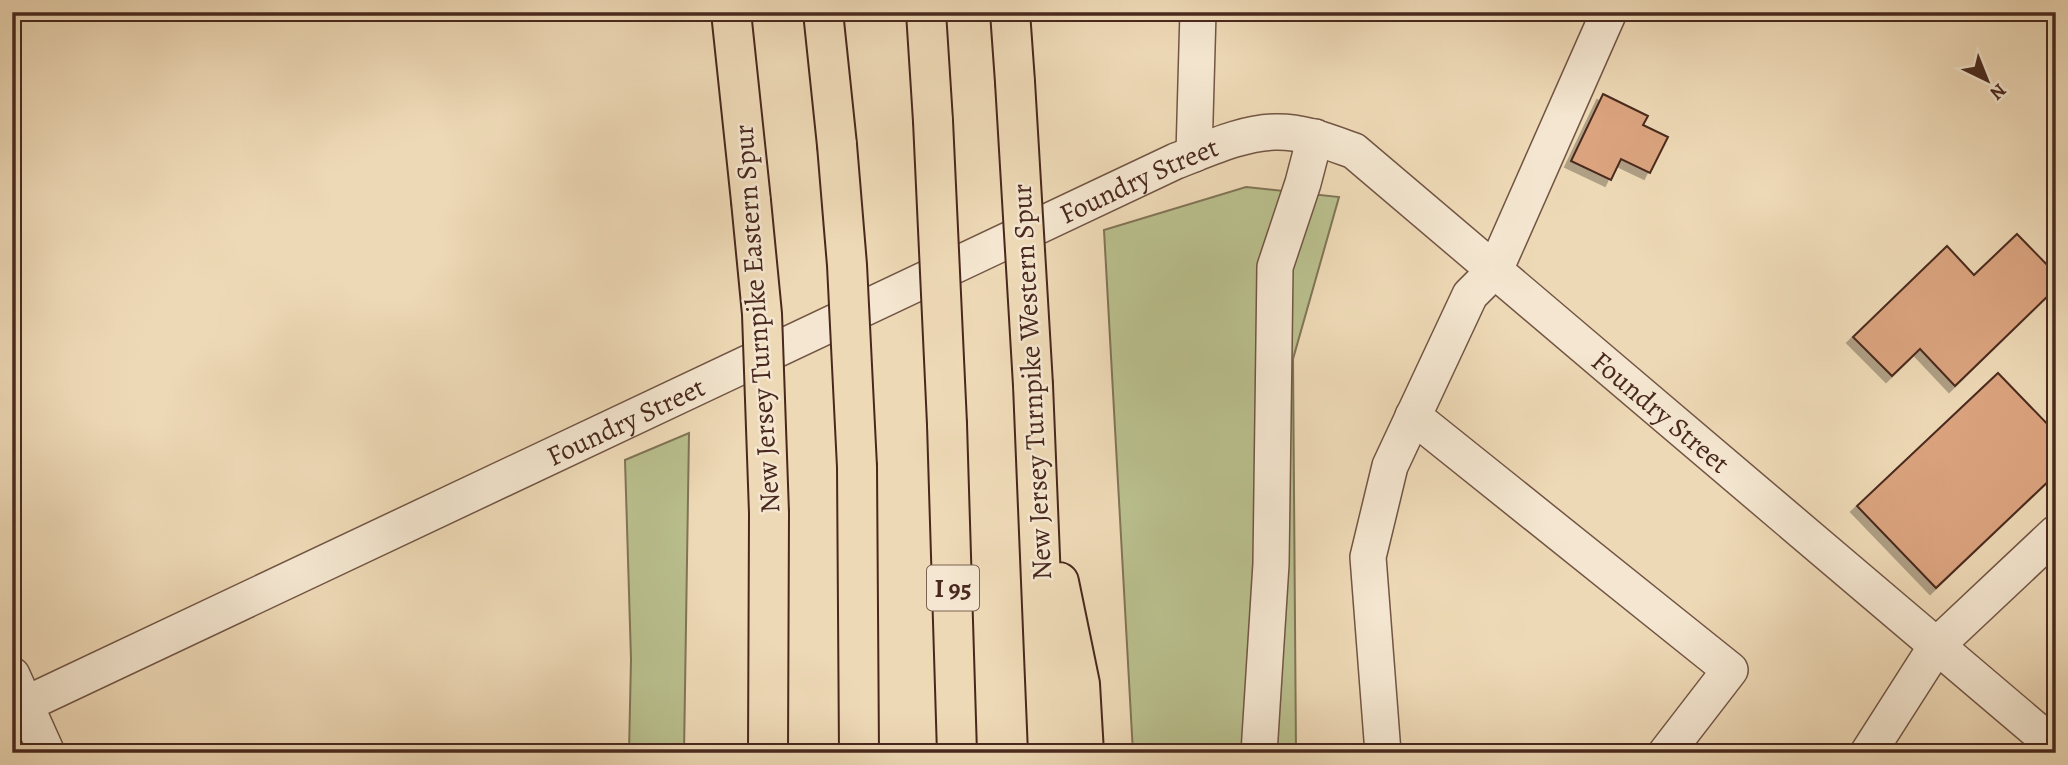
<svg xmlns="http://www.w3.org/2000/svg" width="2068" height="765" viewBox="0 0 2068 765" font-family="Alegreya,serif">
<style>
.green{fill:#b9bf8d;stroke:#817456;stroke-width:2}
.building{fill:#dba47f;stroke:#49291e;stroke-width:2;filter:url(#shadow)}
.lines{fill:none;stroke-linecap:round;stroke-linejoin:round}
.minor-casing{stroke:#725544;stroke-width:38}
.highway-casing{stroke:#49291e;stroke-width:42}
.minor{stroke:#f4e6d0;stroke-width:35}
.highway{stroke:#eed9b6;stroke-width:38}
.highway-bridge-casing{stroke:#49291e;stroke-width:42;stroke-linecap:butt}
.highway-bridge{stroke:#eed9b6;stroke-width:38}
.labels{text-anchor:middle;stroke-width:5;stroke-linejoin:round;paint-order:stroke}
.shield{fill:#f4e6d0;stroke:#7c6253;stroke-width:2}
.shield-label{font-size:26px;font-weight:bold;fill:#49291e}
.street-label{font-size:28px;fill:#49291e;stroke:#f4e6d0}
</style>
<defs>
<filter id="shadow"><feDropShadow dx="-6" dy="6" stdDeviation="0" flood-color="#0004"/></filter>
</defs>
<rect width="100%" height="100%" fill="#eed9b6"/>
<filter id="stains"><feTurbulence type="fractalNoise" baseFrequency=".00286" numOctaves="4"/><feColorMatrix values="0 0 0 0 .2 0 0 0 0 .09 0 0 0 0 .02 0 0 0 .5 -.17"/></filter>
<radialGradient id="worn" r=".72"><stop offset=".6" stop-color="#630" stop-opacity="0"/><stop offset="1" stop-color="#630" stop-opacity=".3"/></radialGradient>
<!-- green -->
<path class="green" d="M1246,187l93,10 -46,162 3,394h-163l-29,-523z
M689,433l-5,320h-55l2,-94 -6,-199z"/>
<!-- building -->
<path class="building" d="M1603,94l45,22 -5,9 25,12 -18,36 -29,-14 -10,21 -40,-19z
M2017,234l39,40v14l-101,98 -35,-37 -28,27 -39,-39 94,-91 27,29z
M1998,373l58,60v41l-120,114 -79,-82z"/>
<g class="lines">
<!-- minor casing -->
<g class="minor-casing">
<g id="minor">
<path d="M1194,154l4,-142"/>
<path d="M1413,416l317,254 -64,83"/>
<path d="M12,675l35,78"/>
<path id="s1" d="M26,704l1150,-543c32,-12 65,-28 99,-29 27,-1 54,10 79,19l702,596"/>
<path d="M1259,753l12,-189 4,-297 28,-84 12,-46"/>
<path d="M1383,753l-15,-196 22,-91 80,-171 25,-25 114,-258"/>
<path d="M1868,753l69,-108 119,-112"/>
</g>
</g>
<!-- highway casing -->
<g class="highway-casing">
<path id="highway" d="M731,12l20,189
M823,12l14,133
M926,12l7,109
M1010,12l5,70
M1033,385l15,368
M947,424l10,329
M857,467l2,286
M1059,582l21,102 4,69
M768,753l1,-240"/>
</g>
<!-- minor -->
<use href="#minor" class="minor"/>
<!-- highway -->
<use href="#highway" class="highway"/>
<!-- highway-bridge casing -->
<g class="highway-bridge-casing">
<path id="highway-bridge" d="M1015,82l18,303
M933,121l14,303
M837,145l10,120 10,202
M751,201l11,113 7,199"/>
</g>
<!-- highway-bridge -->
<use href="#highway-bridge" class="highway-bridge"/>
</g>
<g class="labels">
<!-- shield labels -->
<rect class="shield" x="927" y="565.5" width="52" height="45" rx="5"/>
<g class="shield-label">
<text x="953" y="597">I 95</text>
</g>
<!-- street labels -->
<g class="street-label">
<text dy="10" stroke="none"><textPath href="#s1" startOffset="1230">Foundry Street</textPath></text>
<text transform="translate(756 319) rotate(-94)" y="10">New Jersey Turnpike Eastern Spur</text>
<text transform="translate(1031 382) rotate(-93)" y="10">New Jersey Turnpike Western Spur</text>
<text dy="10" stroke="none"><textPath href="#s1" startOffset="1860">Foundry Street</textPath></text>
<text dy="10" stroke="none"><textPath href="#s1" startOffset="663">Foundry Street</textPath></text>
</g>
</g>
<!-- margin -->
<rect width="2068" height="765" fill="none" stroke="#eed9b6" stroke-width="42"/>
<rect x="14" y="14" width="2040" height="737" fill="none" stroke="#49291e" stroke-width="3.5"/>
<rect x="21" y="21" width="2026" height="723" fill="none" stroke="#49291e" stroke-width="2"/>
<!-- north arrow -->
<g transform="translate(1987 80) rotate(137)" stroke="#f4e6d0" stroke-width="5" paint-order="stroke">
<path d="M0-5L12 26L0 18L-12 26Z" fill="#49291e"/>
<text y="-10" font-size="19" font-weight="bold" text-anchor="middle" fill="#49291e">N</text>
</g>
<rect width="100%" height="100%" filter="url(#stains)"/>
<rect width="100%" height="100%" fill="url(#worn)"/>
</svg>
